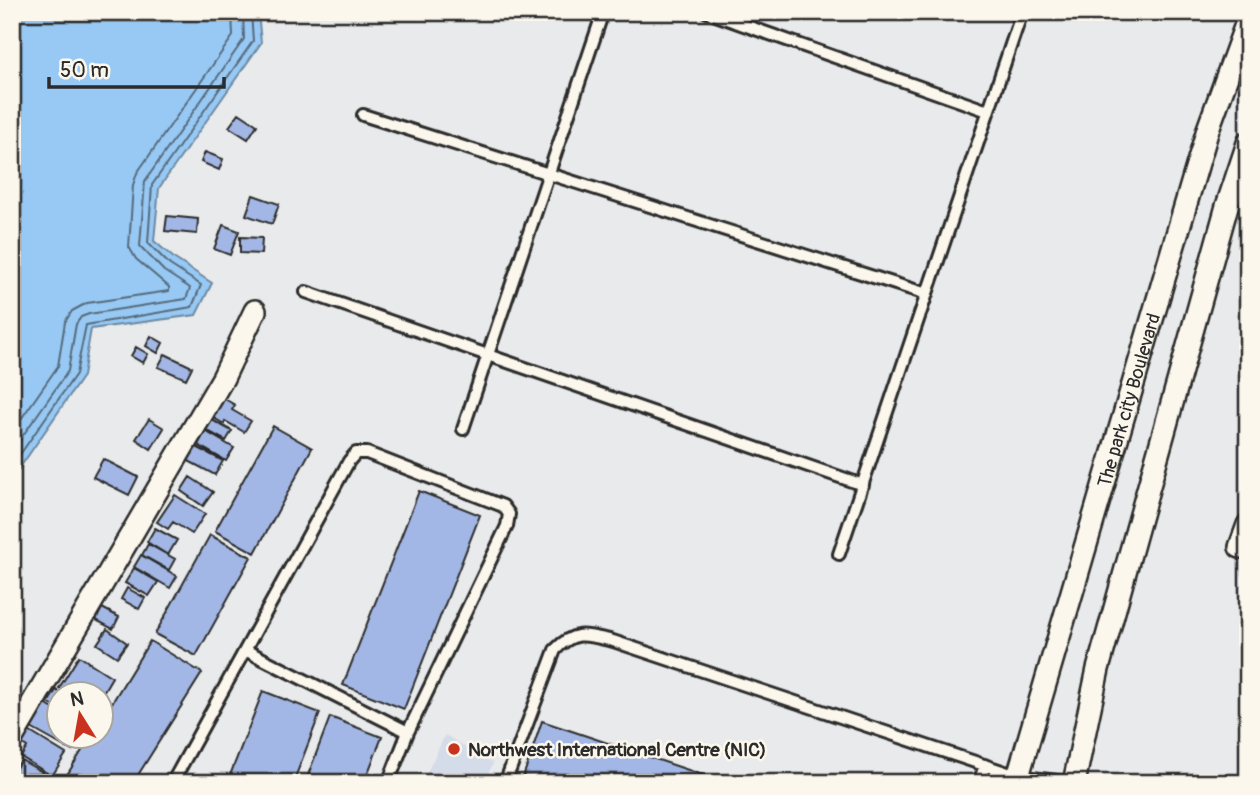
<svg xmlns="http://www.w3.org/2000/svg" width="1260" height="795" viewBox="0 0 1260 795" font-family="Pangolin,sans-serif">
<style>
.built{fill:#d4dbe9}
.water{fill:#97c9f4;stroke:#6c8aa4;stroke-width:2}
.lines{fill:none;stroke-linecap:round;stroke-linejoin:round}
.shore{stroke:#566a7b;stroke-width:2}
.building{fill:#a2b7e5;stroke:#2b2b2b;stroke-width:2}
.service-casing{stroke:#2b2b2b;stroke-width:16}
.minor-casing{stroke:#2b2b2b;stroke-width:26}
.service{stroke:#fbf7ec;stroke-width:10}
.minor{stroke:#fbf7ec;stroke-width:21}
.poi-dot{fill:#c8321e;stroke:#fbf7ec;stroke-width:2.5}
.labels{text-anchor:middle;stroke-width:5;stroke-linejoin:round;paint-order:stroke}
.street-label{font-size:19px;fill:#2b2b2b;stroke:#fbf7ec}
.poi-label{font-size:19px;font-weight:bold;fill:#2b2b2b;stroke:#fbf7ec;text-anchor:start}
</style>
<rect width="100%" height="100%" fill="#e9eaeb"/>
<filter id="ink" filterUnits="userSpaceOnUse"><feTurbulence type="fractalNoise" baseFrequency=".0143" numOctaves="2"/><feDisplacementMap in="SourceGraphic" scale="14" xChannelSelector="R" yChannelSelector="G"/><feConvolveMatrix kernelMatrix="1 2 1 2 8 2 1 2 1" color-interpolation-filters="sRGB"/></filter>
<g filter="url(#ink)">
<!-- built -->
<path class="built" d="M445,735l48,28 -9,20h-62z"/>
<!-- water -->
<path class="water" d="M23,12h235l3,31 -102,145 -5,53 21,18 37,24 -16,32 -105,14 -8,47 -71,103v-437z"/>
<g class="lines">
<!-- shore -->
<path class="shore" d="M12,432l46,-66 7,-44 7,-11 15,-8 82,-12v-4l-33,-28 -7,-12 4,-62 4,-12 96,-137 -1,-24
M12,451l56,-80 8,-47 5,-7 8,-3 97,-15 4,-11 -26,-17 -24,-25 5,-65 99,-142 -1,-27
M12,466l64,-92 10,-49 106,-18 9,-22 -31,-20 -22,-22 4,-58 101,-144 -2,-29"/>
</g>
<!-- building -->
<path class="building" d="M239,113l18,12 -9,14 -19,-12z
M205,152l18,7 -4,11 -18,-8z
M253,195l26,9 -7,20 -26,-9z
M167,216l31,3 -1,15 -32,-3z
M223,225l16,6 -9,24 -16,-6z
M240,237l22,1 -1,16 -21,-1z
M151,336l12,7 -5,10 -12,-7z
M136,347l12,7 -5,9 -12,-7z
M165,354l27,13 -6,12 -28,-12z
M223,398l12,7 -3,5 19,11 -7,11 -19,-11 -1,3 -12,-7z
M149,419l15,9 -13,21 -15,-10z
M212,420l20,11 -6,10 -20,-11z
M273,426l39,22 -57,105 -40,-22z
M205,431l29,17 -8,13 -28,-16z
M189,443l34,18 -8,14 -34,-18z
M103,459l35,18 -9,18 -36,-18z
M190,477l23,15 -10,14 -22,-15z
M419,491l61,24 -76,194 -61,-24z
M175,495l30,19 -13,20 -19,-12 -5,7 -11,-7z
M155,528l22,12 -9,15 -21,-13z
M210,535l41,22 -55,99 -41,-22z
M148,544l27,15 -6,11 -27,-15z
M141,555l36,21 -7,12 -36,-21z
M134,568l24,14 -9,14 -24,-13z
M127,588l18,10 -6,11 -18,-10z
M102,608l17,9 -6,12 -17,-9z
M107,629l20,14 -10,14 -20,-13z
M150,641l52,32 -69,110h-71l29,-47h11v-17z
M79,656l33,21 -10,17h-34l-9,-6z
M56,690l6,4h-2v15l-12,-6z
M263,691l57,22 -27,70h-66z
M45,704l15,9v23h21l-9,15 -41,-23z
M330,717l52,20 -18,46h-59z
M542,721l185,62h-206z
M27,730l39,24 -14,22 -31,-19 6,-10 -8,-5z
M21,760l21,12 -7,11 -23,-1v-8z"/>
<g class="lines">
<!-- service casing -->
<g class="service-casing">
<path id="service" d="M707,12l281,99
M363,115l564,179
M306,292l557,193
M463,429l140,-417
M839,554l183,-542
M245,650l163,82
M172,783l177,-322 7,-8h11l136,53 6,8 -2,12 -99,206 -20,51
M505,783l50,-133c20,-21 32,-15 58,-9l404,135 56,7
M979,783l6,-18"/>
</g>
<!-- minor casing -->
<g class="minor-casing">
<g id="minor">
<path d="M1240,547l8,-22"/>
<path d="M12,738l211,-360 32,-67"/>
<path id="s1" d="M1016,783l174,-593 18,-61 40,-110"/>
<path d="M1074,783l24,-114 129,-463 21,-63"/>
</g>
</g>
<!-- service -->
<use href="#service" class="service"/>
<!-- minor -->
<use href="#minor" class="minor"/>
</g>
</g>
<!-- markers -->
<circle class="poi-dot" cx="454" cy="749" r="7"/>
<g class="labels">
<!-- street labels -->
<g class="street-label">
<text dy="7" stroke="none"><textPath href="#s1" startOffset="399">The park city Boulevard</textPath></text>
</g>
<!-- poi labels -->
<g class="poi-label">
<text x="468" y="756">Northwest International Centre (NIC)</text>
</g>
</g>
<!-- margin -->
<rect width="1260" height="795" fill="none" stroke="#fbf7ec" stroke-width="42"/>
<rect x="21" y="21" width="1218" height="753" fill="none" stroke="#2b2b2b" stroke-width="2.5" filter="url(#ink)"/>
<!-- north arrow -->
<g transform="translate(80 715) rotate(349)"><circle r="33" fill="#fbf7ec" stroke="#a8a59f" stroke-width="2"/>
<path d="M0-5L12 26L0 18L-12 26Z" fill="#c8321e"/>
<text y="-10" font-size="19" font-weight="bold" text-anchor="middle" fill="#2b2b2b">N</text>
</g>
<!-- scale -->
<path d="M49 77v10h175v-10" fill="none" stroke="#2b2b2b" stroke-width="3.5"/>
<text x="60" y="77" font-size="21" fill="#2b2b2b" stroke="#fbf7ec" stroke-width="5" paint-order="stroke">50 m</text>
</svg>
